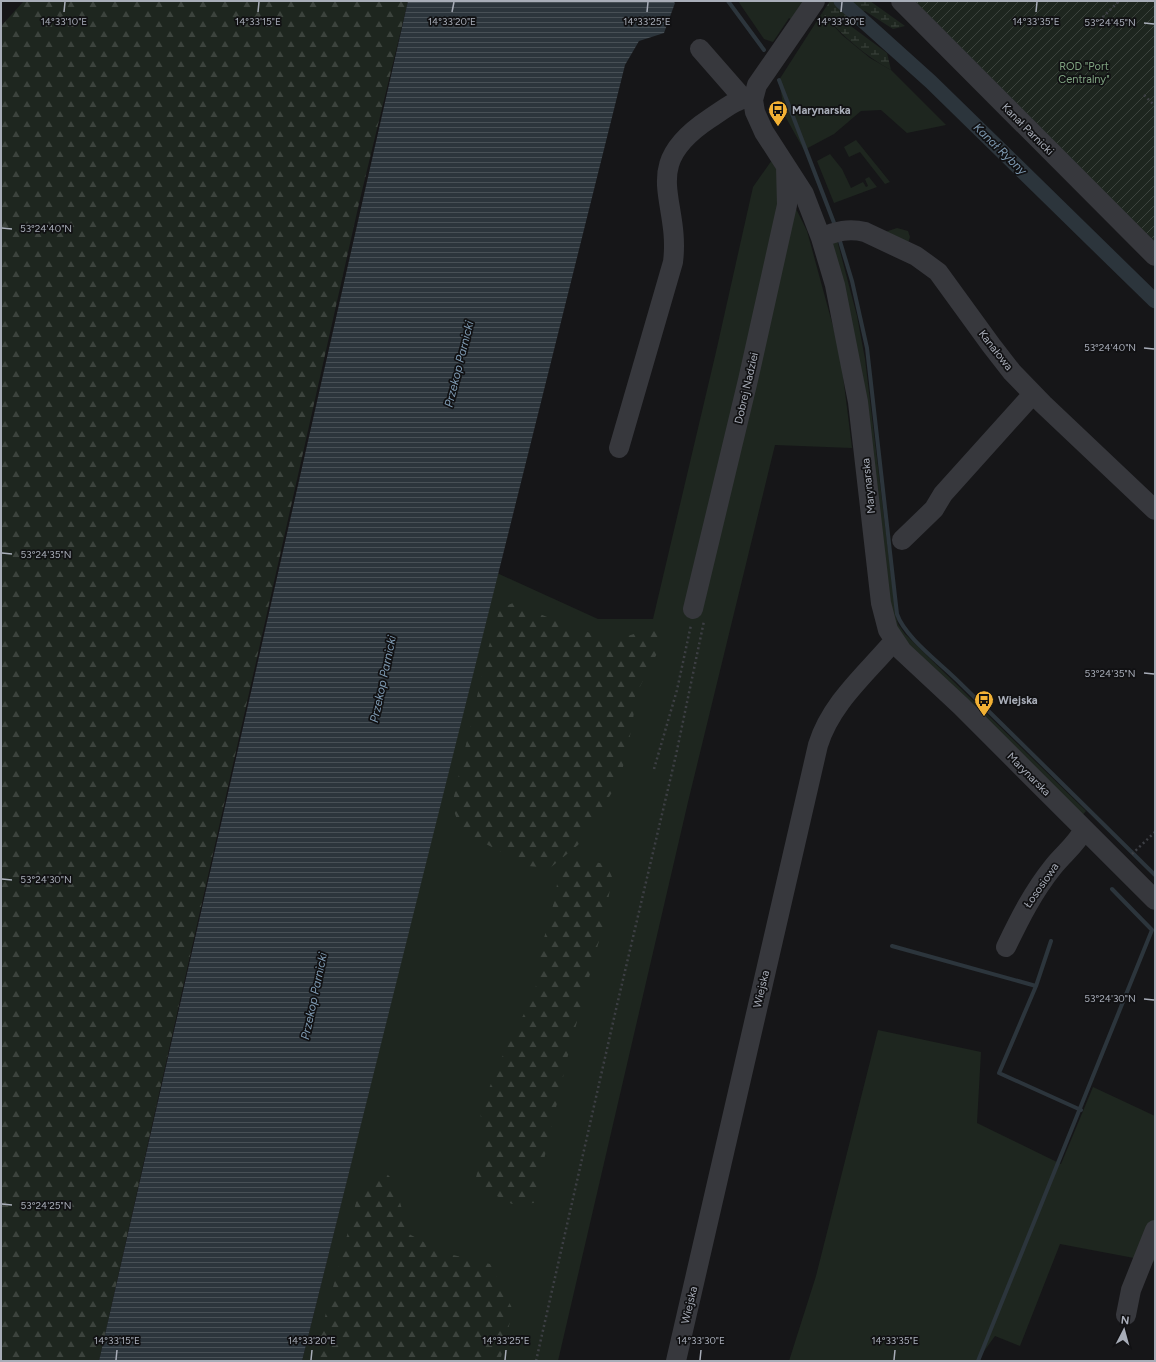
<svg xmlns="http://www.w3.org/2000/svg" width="1156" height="1362" viewBox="0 0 1156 1362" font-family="Figtree,sans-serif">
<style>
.grass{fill:#1e261f}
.forest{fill:url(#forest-firs)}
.wetland{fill:url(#wetland-marsh)}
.garden{fill:url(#garden-furrows)}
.water{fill:url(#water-rules)}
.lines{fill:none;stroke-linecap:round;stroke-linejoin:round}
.stream{stroke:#2c353c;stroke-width:4}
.canal{stroke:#2c353c;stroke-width:15}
.path{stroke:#3d3f44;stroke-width:2.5;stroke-dasharray:2 3;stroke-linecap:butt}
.minor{stroke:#37383d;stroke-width:20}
.ticks{fill:none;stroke:#a8adb8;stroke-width:1.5}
.labels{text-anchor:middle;stroke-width:3.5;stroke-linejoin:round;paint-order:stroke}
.park-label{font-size:11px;fill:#7fa381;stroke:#111113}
.poi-label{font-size:11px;font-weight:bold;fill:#a8adb8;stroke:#111113;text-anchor:start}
.street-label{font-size:11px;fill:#a8adb8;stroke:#111113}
.water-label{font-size:12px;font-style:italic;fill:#7f9bb3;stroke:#111113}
.ticks-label{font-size:10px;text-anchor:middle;fill:#a8adb8;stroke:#111113;stroke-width:3.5;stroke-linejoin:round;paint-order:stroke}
</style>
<defs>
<pattern id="forest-firs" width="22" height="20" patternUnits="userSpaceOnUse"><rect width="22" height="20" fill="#1e261f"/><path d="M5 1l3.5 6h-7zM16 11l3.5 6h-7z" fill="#3c433d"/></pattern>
<pattern id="wetland-marsh" width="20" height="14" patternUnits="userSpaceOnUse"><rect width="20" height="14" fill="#1e261f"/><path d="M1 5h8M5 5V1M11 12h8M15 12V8" fill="none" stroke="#3c433d"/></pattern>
<pattern id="garden-furrows" width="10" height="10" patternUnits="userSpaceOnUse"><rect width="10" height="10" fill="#1e261f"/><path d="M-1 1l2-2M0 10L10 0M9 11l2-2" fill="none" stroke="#3c433d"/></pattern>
<pattern id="water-rules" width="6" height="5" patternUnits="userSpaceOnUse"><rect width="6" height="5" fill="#2c353c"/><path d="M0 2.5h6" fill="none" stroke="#485056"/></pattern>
</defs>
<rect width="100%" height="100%" fill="#161618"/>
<!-- grass -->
<path class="grass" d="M738,1h66l-12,19 -3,-2 -16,24 -9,-3z
M822,13l20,22 28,23 21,12 55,55 -39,8 -26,-23 -20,1 -27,23 -30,16 -19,-34 -6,-36z
M856,140l34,42 -5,2 -25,-32 -11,5 -5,-10z
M830,154l12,15 9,19 12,-6 3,5 2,-1 -3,-7 4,-2 8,10 -43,16 -17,-42z
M772,160l35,71 33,121 12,96 -77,-3 -87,357 -130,559h-256l195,-788 101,46h55l63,-267 37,-165z
M897,228l11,3 2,6 -2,6 -32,-8z
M836,236l21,80 8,43 31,257 2,8 7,10 181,177 -5,6 -181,-181 -6,-11 -65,-387z
M878,1030l103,22 -4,71 84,41 32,-77 62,29v146l-95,-18 -40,102 -25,-10 -18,25h-188l27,-85z"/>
<!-- forest -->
<path class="forest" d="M24,1h384l-48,198 -261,1162h-98v-1335z
M513,603l61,25 40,12 40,-12 10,12 -29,56 -2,26 -13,58 -42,65 -28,23 -22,-2 -67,-35 -9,-26 36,-156 12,-41z
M576,859l30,5 6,13 -7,42 -36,132 -35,152 -22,1 -38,-20 11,-37 -5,-37 26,-62 29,-55 5,-40 15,-55 4,-28z
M384,1171l10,10 15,53 36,19 45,11 23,46 -13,51h-187l45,-166z"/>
<!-- wetland -->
<path class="wetland" d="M830,1h40l35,25 -12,3 -28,-18 -18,5 1,8 39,29 4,17c-27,-15 -48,-34 -69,-57z"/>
<!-- garden -->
<path class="garden" d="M914,1h241v244z"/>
<!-- water -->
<path class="water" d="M408,1h265l2,2 -11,30 -25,8 -14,24 -323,1296h-203z"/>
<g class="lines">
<!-- stream -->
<path class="stream" d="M728,1l36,49
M779,80l57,148
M839,238l13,43 15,67 30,266c8,24 46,51 65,71 64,63 129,127 193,190
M892,946l144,40 -37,87 82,37
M1036,986l15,-45
M978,1361l174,-431 -40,-41"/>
<!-- canal -->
<path class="canal" d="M841,1l90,81 224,219"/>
<!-- path -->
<path class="path" d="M1092,28l27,-27
M1144,95l11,11
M654,769l23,-79 14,-65
M1132,854l23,-22
M536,1361l81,-356 59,-250 28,-134"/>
<!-- minor -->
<path class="minor" d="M815,1l-58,84 -4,15 2,12 9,20 40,62 17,44 14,47 23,117 23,201 7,27 14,21 59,55 194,194
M901,1l254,255
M700,49l42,48
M821,238c15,-7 28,-10 44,-6l51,24 22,16 53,73 21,27 31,32 112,106
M619,448l54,-186c8,-63 -36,-95 36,-143 15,-10 27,-20 45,-24
M902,540l32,-31 9,-15 90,-100
M693,609l55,-229 39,-175 -1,-38
M1006,947c14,-29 27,-55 47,-80 10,-13 24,-23 31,-38
M1126,1315l5,-25 24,-60
M676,1361l142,-616c13,-42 48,-71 76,-104"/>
</g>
<!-- ticks -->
<path class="ticks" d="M64,12l1,-10M258,12l1,-10M452,12l2,-10M647,12l1,-10M841,12l1,-10M1036,12l1,-10M1144,23l10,1M2,228l10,1M1144,348l10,1M2,553l10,1M1144,673l10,1M2,879l10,1M1144,999l10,1M2,1204l10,1M116,1360l1,-10M311,1360l1,-10M505,1360l1,-10M700,1360l1,-10M894,1360l1,-10"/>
<!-- icons -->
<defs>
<g id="bus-pin" transform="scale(1)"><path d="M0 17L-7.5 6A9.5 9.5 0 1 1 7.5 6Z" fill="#f2b134" stroke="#111113"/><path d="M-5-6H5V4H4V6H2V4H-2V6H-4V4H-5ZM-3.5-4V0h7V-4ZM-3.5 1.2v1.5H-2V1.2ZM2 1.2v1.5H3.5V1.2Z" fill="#111"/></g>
</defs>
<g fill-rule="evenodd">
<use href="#bus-pin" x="778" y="110"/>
<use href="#bus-pin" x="984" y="700"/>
</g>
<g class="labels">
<!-- park labels -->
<g class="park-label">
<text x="1084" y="70">ROD "Port<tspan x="1084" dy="13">Centralny"</tspan></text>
</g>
<!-- poi labels -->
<g class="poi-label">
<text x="792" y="114">Marynarska</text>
<text x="998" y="704">Wiejska</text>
</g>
<!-- street labels -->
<g class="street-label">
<text transform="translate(1028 129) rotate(45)" y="4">Kanał Parnicki</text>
<text transform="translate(996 350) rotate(52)" y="4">Kanałowa</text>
<text transform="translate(746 388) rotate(-77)" y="4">Dobrej Nadziei</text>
<text transform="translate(868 486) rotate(-96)" y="4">Marynarska</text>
<text transform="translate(1029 774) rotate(45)" y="4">Marynarska</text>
<text transform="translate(1041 885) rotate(-55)" y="4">Łososiowa</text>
<text transform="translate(761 989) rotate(-77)" y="4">Wiejska</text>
<text transform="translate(689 1305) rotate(-77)" y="4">Wiejska</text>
</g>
<!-- water labels -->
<g class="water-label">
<text transform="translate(1000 149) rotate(44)" y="4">Kanał Rybny</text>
<text transform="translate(459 364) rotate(-76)" y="4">Przekop Parnicki</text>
<text transform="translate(383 679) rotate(-78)" y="4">Przekop Parnicki</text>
<text transform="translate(314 996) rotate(-78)" y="4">Przekop Parnicki</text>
</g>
</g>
<g class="ticks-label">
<text x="64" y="25">14°33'10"E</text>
<text x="258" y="25">14°33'15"E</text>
<text x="452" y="25">14°33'20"E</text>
<text x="647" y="25">14°33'25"E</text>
<text x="841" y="25">14°33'30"E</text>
<text x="1036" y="25">14°33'35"E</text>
<text x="1110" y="26">53°24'45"N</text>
<text x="46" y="232">53°24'40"N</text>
<text x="1110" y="351">53°24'40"N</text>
<text x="46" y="558">53°24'35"N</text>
<text x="1110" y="677">53°24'35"N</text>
<text x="46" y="883">53°24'30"N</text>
<text x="1110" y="1002">53°24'30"N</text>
<text x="46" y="1209">53°24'25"N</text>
<text x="117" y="1344">14°33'15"E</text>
<text x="312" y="1344">14°33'20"E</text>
<text x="506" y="1344">14°33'25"E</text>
<text x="701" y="1344">14°33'30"E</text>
<text x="895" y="1344">14°33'35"E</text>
</g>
<!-- border -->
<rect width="1156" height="1362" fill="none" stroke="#a8adb8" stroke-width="4"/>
<!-- north arrow -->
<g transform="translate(1124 1330) rotate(6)" stroke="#111113" stroke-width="3" paint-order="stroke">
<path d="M0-3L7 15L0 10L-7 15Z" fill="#a8adb8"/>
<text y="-6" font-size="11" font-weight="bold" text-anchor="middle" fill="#a8adb8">N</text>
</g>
</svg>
